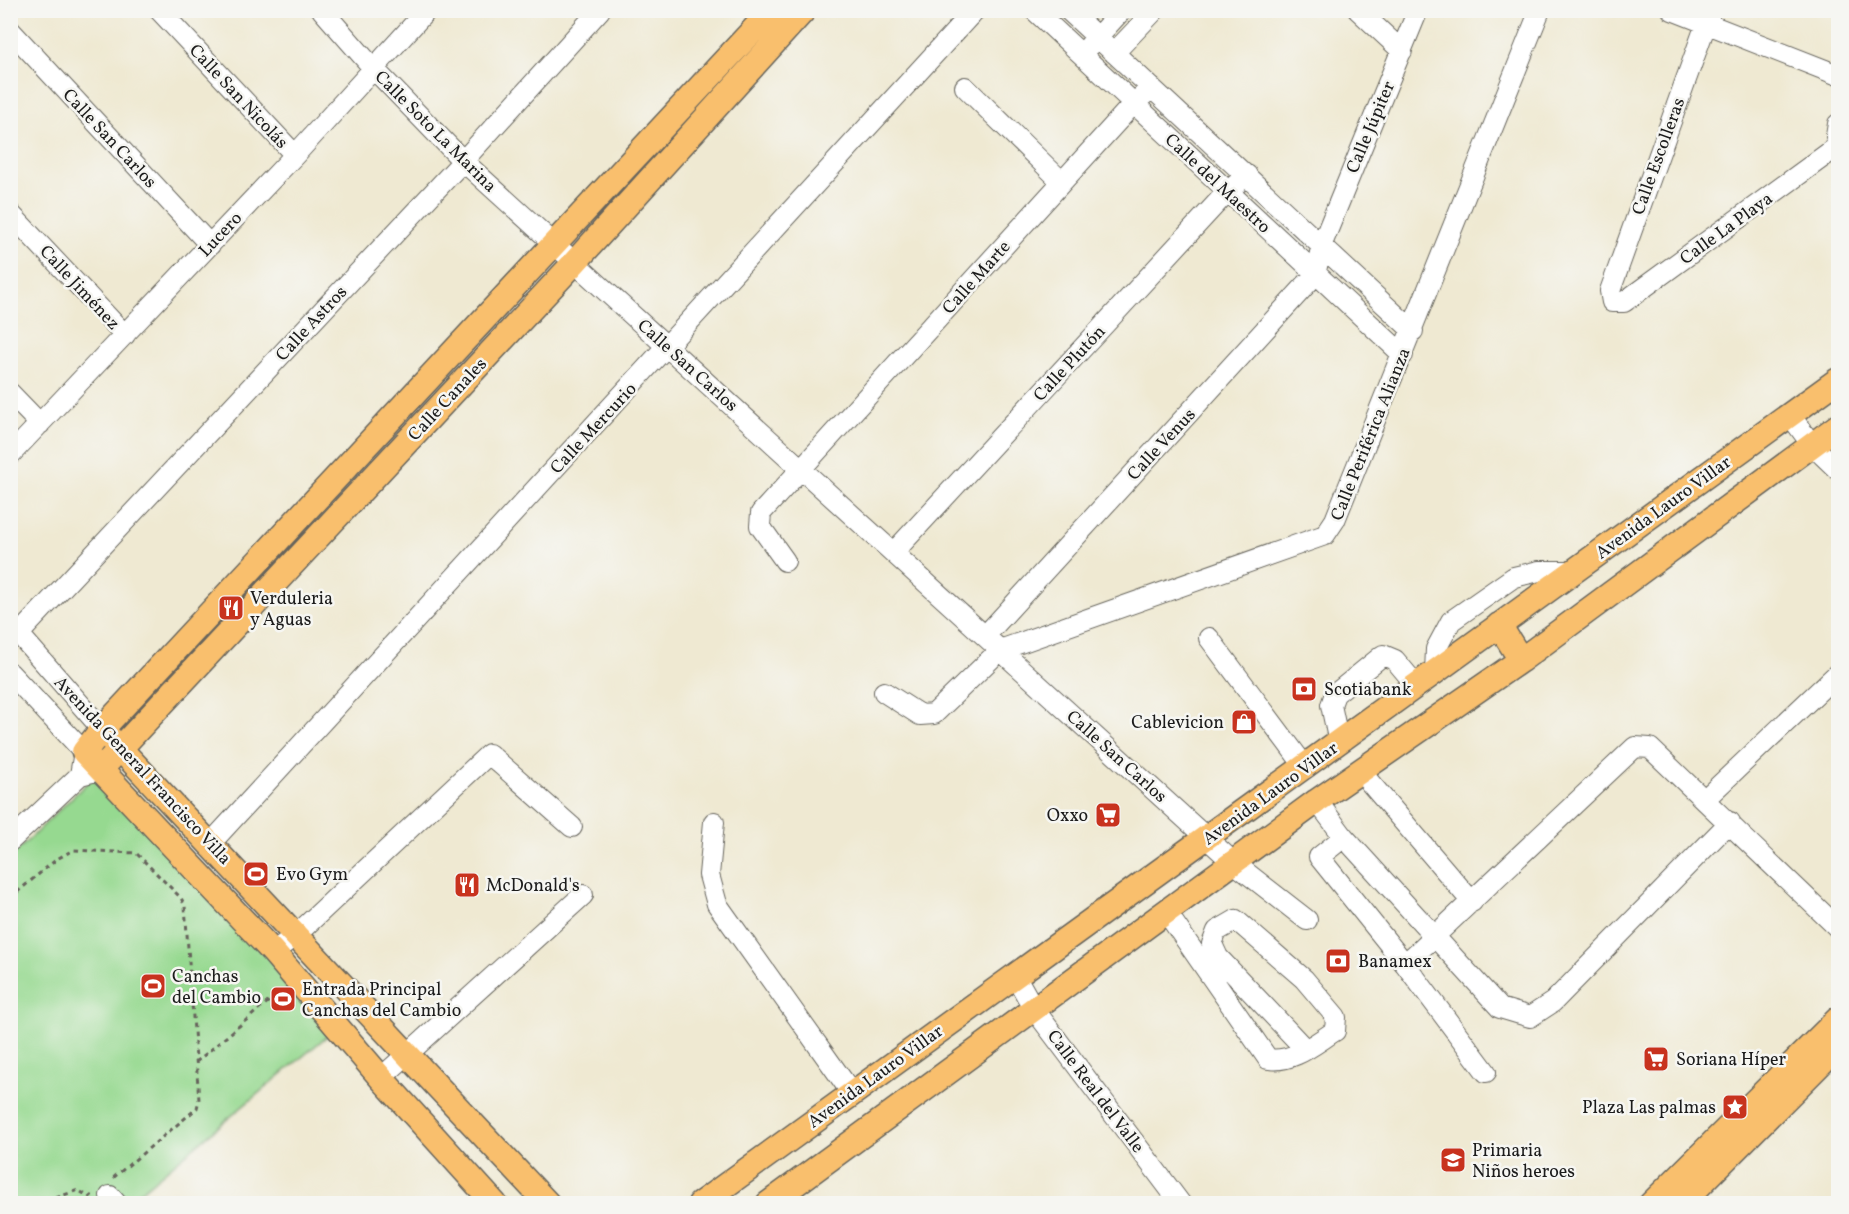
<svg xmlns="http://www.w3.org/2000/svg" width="1849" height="1214" viewBox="0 0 1849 1214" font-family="Vollkorn,serif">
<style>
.green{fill:#96d990;stroke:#597a56;stroke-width:1.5}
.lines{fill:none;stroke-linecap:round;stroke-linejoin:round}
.minor-casing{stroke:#66645c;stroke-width:22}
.major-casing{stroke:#66645c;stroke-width:27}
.path{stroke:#66645c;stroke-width:3;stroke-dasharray:4.5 4.5;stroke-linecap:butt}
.minor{stroke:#fff;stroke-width:20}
.major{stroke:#f9bf6d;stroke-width:24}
.labels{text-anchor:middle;stroke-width:5;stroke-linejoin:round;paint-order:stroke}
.street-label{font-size:18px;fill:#1c1c1c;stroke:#f6f6f2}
.poi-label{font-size:18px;fill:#1c1c1c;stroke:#f6f6f2;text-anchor:start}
</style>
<rect width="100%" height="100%" fill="#f6f6f2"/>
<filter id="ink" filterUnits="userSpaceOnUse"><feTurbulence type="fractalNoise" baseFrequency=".0167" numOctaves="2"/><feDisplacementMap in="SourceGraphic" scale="12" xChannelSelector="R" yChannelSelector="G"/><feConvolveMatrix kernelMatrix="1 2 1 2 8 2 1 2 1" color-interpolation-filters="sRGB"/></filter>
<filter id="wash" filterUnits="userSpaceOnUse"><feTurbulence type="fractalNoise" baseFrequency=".008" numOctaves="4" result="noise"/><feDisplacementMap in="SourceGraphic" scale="24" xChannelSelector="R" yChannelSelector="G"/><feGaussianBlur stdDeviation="1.35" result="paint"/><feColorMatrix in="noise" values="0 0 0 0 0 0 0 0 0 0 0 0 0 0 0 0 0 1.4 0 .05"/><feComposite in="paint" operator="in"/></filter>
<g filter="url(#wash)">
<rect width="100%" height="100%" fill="#efe9d2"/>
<!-- green -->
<path class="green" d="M95,775l243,252 -211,176 -116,1v-347z"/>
</g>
<g filter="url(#ink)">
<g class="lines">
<!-- minor casing -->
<g class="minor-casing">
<path id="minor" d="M159,10l136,145
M322,10l51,58 90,93 771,702 73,57
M1034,10l369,345
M1068,10l345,321
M1358,10l44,41
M1672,10l166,65
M1711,10l-101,281 2,11h12l214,-156
M10,30l200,215
M1089,46l33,-36
M1114,53l41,-43
M965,87l97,95
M1838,124l-2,12 2,12
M10,213l115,122
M10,393l30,31
M1790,415l22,30 26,25
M10,455l285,-300 132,-145
M894,552l333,-360 20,-17
M785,561l-25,-35 1,-13 373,-410 18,-15
M11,625l91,104
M19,634l444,-473 137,-151
M985,636l330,-361 7,-31 96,-234
M1209,638l97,130
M1435,672l1,-23 15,-28 63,-44 25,-6h36
M10,673l74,79 -4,23
M884,692l36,23 14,-1 66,-64 325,-115 10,-15 205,-510
M1339,743l-8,-38 4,-11 48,-39 12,5 21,25
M1360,771l112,131
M1705,799l133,-126
M1317,801l27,36 156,171 30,9 23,-15 177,-180
M714,822l-5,53 8,29 134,188
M1344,837l-25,20 86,107 81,108
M10,841l70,-66 12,-3
M210,844l765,-834
M1167,913l101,146c25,4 46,-15 67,-28l1,-14 -32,-38 -68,-59 -19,11 -5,13 6,13 87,92
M273,952l23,-17 193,-181 83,73
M1405,964l230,-217 15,1 188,180
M1016,977l18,32 147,195
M381,1078l202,-183
M110,1196l7,8"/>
</g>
<!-- major casing -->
<g class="major-casing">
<path id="major" d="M1499,625l22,35
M110,738l438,466
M101,769l474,-507 229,-252
M495,1204l-114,-126 -108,-126 -189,-200 18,-23 670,-719
M700,1204l1138,-824
M768,1204l549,-403 204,-141 317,-234
M1651,1204l187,-185
M1681,1204l157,-158"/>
</g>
<!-- path -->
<path class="path" d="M10,898l47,-39 16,-9 63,3 45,45 4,8 14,194 -2,8 -7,6 -77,64
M196,1062l85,-71
M39,1204l39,-14 11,7
M82,1204l10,-9"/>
<!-- minor -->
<use href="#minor" class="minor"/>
<!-- major -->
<use href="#major" class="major"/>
</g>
</g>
<!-- icons -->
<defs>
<g id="restaurant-square" transform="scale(1.35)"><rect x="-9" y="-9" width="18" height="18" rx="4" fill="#c8321e" stroke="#f6f6f2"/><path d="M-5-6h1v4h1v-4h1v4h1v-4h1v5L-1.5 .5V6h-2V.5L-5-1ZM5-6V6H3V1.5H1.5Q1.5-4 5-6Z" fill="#fff"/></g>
<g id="bank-square" transform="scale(1.35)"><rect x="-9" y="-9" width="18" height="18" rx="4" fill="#c8321e" stroke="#f6f6f2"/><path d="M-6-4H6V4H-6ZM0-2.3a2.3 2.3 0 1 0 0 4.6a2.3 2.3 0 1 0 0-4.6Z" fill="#fff"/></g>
<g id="shop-square" transform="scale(1.35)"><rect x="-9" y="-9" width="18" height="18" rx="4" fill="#c8321e" stroke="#f6f6f2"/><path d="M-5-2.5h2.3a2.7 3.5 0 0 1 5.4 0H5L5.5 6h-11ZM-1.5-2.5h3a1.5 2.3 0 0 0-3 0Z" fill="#fff"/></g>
<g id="supermarket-square" transform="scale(1.35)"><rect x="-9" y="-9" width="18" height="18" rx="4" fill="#c8321e" stroke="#f6f6f2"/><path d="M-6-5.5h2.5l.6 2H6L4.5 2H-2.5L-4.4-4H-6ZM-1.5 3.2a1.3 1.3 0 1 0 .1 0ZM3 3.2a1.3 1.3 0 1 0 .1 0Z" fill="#fff"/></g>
<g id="stadium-square" transform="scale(1.35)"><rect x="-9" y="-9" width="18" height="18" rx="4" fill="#c8321e" stroke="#f6f6f2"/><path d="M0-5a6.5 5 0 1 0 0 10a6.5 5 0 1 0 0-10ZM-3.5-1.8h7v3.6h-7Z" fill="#fff"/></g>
<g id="sight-square" transform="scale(1.35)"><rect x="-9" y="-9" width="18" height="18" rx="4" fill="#c8321e" stroke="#f6f6f2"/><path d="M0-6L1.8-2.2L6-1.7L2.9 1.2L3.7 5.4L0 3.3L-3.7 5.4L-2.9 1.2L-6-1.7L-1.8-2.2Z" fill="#fff"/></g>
<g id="school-square" transform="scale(1.35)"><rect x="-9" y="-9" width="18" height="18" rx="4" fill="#c8321e" stroke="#f6f6f2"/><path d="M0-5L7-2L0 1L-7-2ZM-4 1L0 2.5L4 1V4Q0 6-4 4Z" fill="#fff"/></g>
</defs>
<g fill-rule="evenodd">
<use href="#restaurant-square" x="231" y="608"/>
<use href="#bank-square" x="1304" y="689"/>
<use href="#shop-square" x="1244" y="722"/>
<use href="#supermarket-square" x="1108" y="815"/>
<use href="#stadium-square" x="256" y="874"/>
<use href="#restaurant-square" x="467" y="885"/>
<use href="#bank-square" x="1338" y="961"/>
<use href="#stadium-square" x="153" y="986"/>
<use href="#stadium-square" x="283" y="999"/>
<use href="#supermarket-square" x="1656" y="1059"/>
<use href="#sight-square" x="1735" y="1107"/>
<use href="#school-square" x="1453" y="1160"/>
</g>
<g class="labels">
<!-- street labels -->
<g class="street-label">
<text transform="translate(239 96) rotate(47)" y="6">Calle San Nicolás</text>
<text transform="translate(1370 127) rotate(-67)" y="6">Calle Júpiter</text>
<text transform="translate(436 131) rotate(45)" y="6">Calle Soto La Marina</text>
<text transform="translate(110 138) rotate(47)" y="6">Calle San Carlos</text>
<text transform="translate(1658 156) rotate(-70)" y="6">Calle Escolleras</text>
<text transform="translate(1218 183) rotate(43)" y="6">Calle del Maestro</text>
<text transform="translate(1726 228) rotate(-36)" y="6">Calle La Playa</text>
<text transform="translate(220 234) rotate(-47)" y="6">Lucero</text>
<text transform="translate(976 277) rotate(-48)" y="6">Calle Marte</text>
<text transform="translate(80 287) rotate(47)" y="6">Calle Jiménez</text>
<text transform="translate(311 323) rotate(-47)" y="6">Calle Astros</text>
<text transform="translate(1069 363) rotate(-47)" y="6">Calle Plutón</text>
<text transform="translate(688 365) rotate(42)" y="6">Calle San Carlos</text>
<text transform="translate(447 399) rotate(-47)" y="6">Calle Canales</text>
<text transform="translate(593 428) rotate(-47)" y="6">Calle Mercurio</text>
<text transform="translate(1370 434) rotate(-68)" y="6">Calle Periférica Alianza</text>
<text transform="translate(1161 444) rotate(-47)" y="6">Calle Venus</text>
<text transform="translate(1663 507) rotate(-36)" y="6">Avenida Lauro Villar</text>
<text transform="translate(1117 756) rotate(42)" y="6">Calle San Carlos</text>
<text transform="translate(143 770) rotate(47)" y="6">Avenida General Francisco Villa</text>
<text transform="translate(1270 793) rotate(-36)" y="6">Avenida Lauro Villar</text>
<text transform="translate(875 1076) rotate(-36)" y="6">Avenida Lauro Villar</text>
<text transform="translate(1096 1091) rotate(53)" y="6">Calle Real del Valle</text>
</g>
<!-- poi labels -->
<g class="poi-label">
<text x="250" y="604">Verduleria<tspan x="250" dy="21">y Aguas</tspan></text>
<text x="1324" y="695">Scotiabank</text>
<text x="1224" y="728" text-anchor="end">Cablevicion</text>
<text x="1088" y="821" text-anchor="end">Oxxo</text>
<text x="276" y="880">Evo Gym</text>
<text x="486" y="891">McDonald's</text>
<text x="1358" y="967">Banamex</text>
<text x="172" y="982">Canchas<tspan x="172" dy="21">del Cambio</tspan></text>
<text x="302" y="995">Entrada Principal<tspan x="302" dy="21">Canchas del Cambio</tspan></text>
<text x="1676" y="1065">Soriana Híper</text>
<text x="1716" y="1113" text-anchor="end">Plaza Las palmas</text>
<text x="1472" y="1156">Primaria<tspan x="1472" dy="21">Niños heroes</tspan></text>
</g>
</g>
<!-- margin -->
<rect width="1849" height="1214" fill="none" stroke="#f6f6f2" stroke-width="36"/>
</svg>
